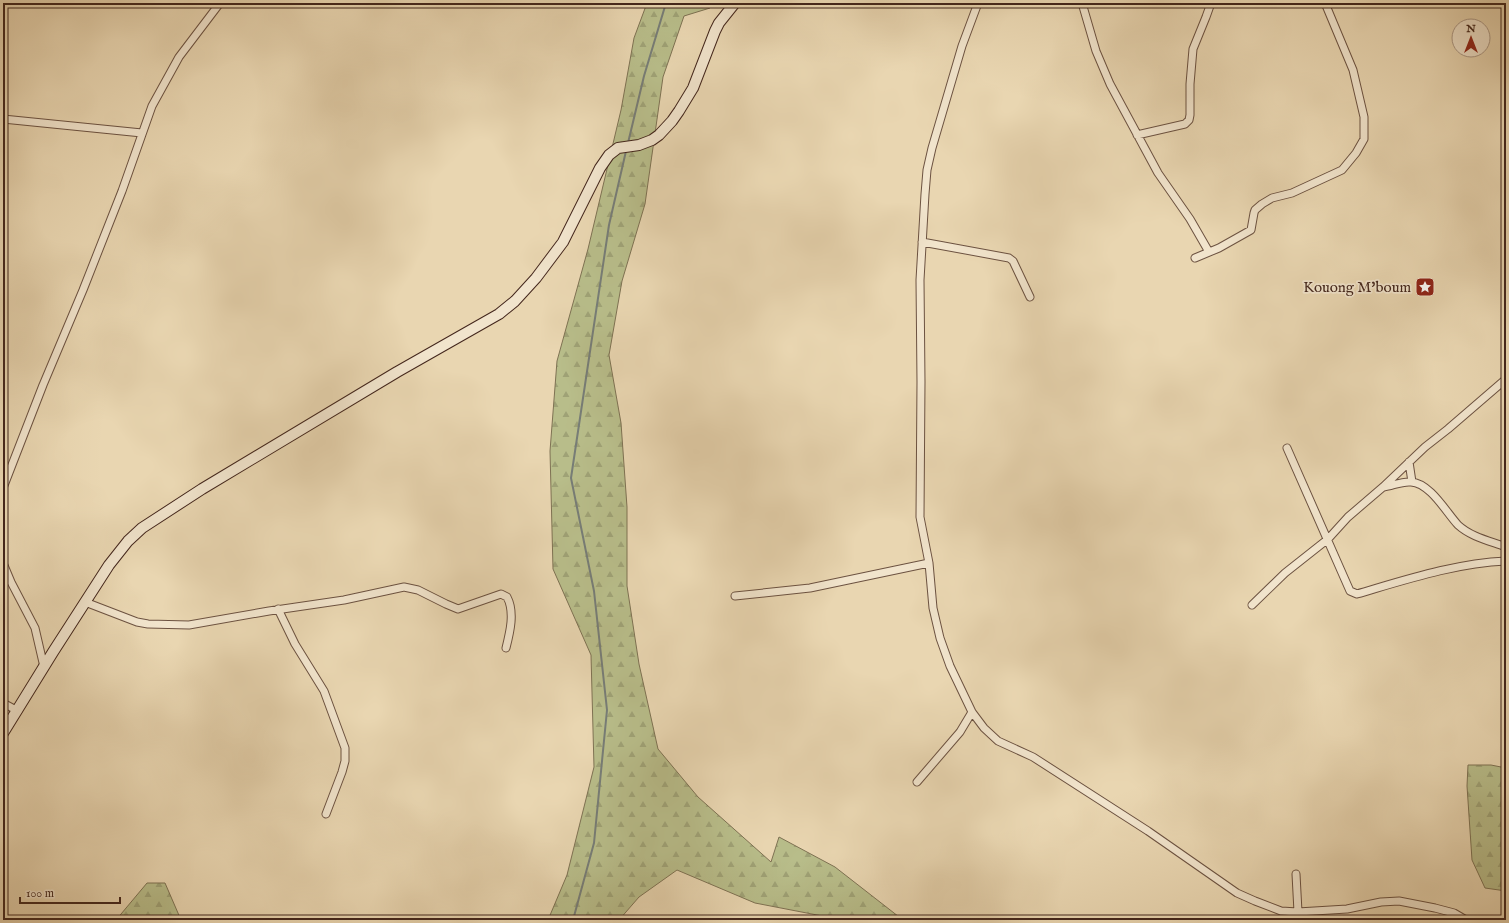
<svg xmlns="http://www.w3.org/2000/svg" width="1509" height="923" viewBox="0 0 1509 923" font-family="'IM FELL English',serif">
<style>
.forest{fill:url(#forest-firs);stroke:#7e7253}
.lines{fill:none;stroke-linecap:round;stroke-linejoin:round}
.stream{stroke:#777d77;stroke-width:2}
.street-casing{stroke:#6c5241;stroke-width:9}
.secondary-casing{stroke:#43261c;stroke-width:12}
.street{stroke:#f1e4cc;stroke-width:7}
.secondary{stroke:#f1e4cc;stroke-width:10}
.labels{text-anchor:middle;stroke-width:3.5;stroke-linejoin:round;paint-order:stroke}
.poi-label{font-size:15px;fill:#43261c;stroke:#f1e4cc;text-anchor:end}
</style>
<defs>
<pattern id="forest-firs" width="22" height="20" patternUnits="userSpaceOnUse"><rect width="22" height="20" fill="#b8bd8a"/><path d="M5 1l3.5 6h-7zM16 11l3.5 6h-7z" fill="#9fa276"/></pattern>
</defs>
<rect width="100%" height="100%" fill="#e9d6b1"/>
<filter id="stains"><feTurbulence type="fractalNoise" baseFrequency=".005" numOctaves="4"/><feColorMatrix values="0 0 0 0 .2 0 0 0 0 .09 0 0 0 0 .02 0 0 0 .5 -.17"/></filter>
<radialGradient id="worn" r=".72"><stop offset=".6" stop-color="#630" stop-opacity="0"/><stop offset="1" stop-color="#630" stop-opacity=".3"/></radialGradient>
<!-- forest -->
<path class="forest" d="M647,3h67l-4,5 -26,8 -21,61 -18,127 -23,77 -13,74 12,68 6,84v79l12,78 19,85 40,48 73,65 8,-25 56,30 68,53h-60l-88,-17 -78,-33 -38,27 -20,23h-71l19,-45 27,-108 -3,-112 -38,-86 -3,-118 7,-90 31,-112 33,-139 13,-72z
M1468,765h23l15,3v123l-21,-3 -13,-28 -5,-74z
M147,883h18l16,37h-65z"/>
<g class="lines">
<!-- stream -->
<path class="stream" d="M628,143l16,-67 22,-73
M573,920l21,-77 13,-133 -13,-119 -23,-113 38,-253 17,-74"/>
<!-- street casing -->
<g class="street-casing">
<path id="street" d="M978,3l-16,43 -30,102 -5,22 -2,24 -5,86 1,102 -1,135 9,46 4,45 7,30 10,28 22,46 12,16 14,13 35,16 115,74 89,62 18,8 26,10 17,1 49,-3 34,-7 18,-1 36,7 19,5 12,7
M1082,3l14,48 14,33 48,89 32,46 19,33
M3,6l3,-3
M3,119l139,14
M1137,135l48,-11 4,-4 1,-5v-31l3,-35 13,-32 5,-14
M922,242l87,16 4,3 17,36
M1195,258l24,-10 32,-18 3,-17 1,-3 7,-6 10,-6 20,-5 50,-23 14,-17 8,-14v-22l-11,-47 -28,-67
M1287,448l63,143 7,3c48,-14 99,-31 149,-33
M1409,462l3,20
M1384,487c8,-1 18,-6 27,-5 19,1 35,30 47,43 13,12 32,16 48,22
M3,488l40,-103 40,-95 39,-99 30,-85 27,-49 41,-54
M3,563l8,19 24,46 9,39
M735,596l75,-8 119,-25
M85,602l52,20 11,2 41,1 80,-14 75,-11 60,-13 14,3 28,14 12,5 43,-15 6,3c8,15 3,35 -1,51
M1252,605l33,-32 43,-34 20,-22 35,-30 42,-40 23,-18 58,-50
M278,609l17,35 29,47 21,57v13l-3,11 -16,42
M3,703l15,8
M917,782l43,-50 12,-20
M1296,874l2,38"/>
</g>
<!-- secondary casing -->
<g class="secondary-casing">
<path id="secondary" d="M3,733l50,-81 56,-87 19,-24 14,-13 60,-39 195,-117 102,-58 16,-13 21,-23 27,-36 37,-74 9,-13 9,-7 21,-3 13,-5 7,-5 13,-14 7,-10 14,-23 22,-57 4,-8 16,-20"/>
</g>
<!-- street -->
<use href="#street" class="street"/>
<!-- secondary -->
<use href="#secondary" class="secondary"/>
</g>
<!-- icons -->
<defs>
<g id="sight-square" transform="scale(1)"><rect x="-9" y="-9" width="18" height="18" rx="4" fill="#8f2418" stroke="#f1e4cc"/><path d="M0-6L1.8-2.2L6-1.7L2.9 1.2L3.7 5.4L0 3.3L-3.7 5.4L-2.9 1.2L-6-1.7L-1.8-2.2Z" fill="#fff"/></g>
</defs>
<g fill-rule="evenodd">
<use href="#sight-square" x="1425" y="287"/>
</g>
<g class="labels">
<!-- poi labels -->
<g class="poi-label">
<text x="1411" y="292">Kouong M'boum</text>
</g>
</g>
<!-- margin -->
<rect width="1509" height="923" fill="none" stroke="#e9d6b1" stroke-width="16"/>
<rect x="4" y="4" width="1501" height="915" fill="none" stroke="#43261c" stroke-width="2"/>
<rect x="8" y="8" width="1493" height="907" fill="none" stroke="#43261c"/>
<!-- north arrow -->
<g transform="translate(1471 38)"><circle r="19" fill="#f1e4cc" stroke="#ab9886"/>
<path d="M0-3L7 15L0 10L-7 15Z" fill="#8f2418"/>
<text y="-6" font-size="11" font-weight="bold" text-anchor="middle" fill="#43261c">N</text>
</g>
<!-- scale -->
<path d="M20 897v6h100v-6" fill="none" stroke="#43261c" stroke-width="2"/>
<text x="26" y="897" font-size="12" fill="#43261c" stroke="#f1e4cc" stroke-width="3" paint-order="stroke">100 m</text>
<rect width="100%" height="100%" filter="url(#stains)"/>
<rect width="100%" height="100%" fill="url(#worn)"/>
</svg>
